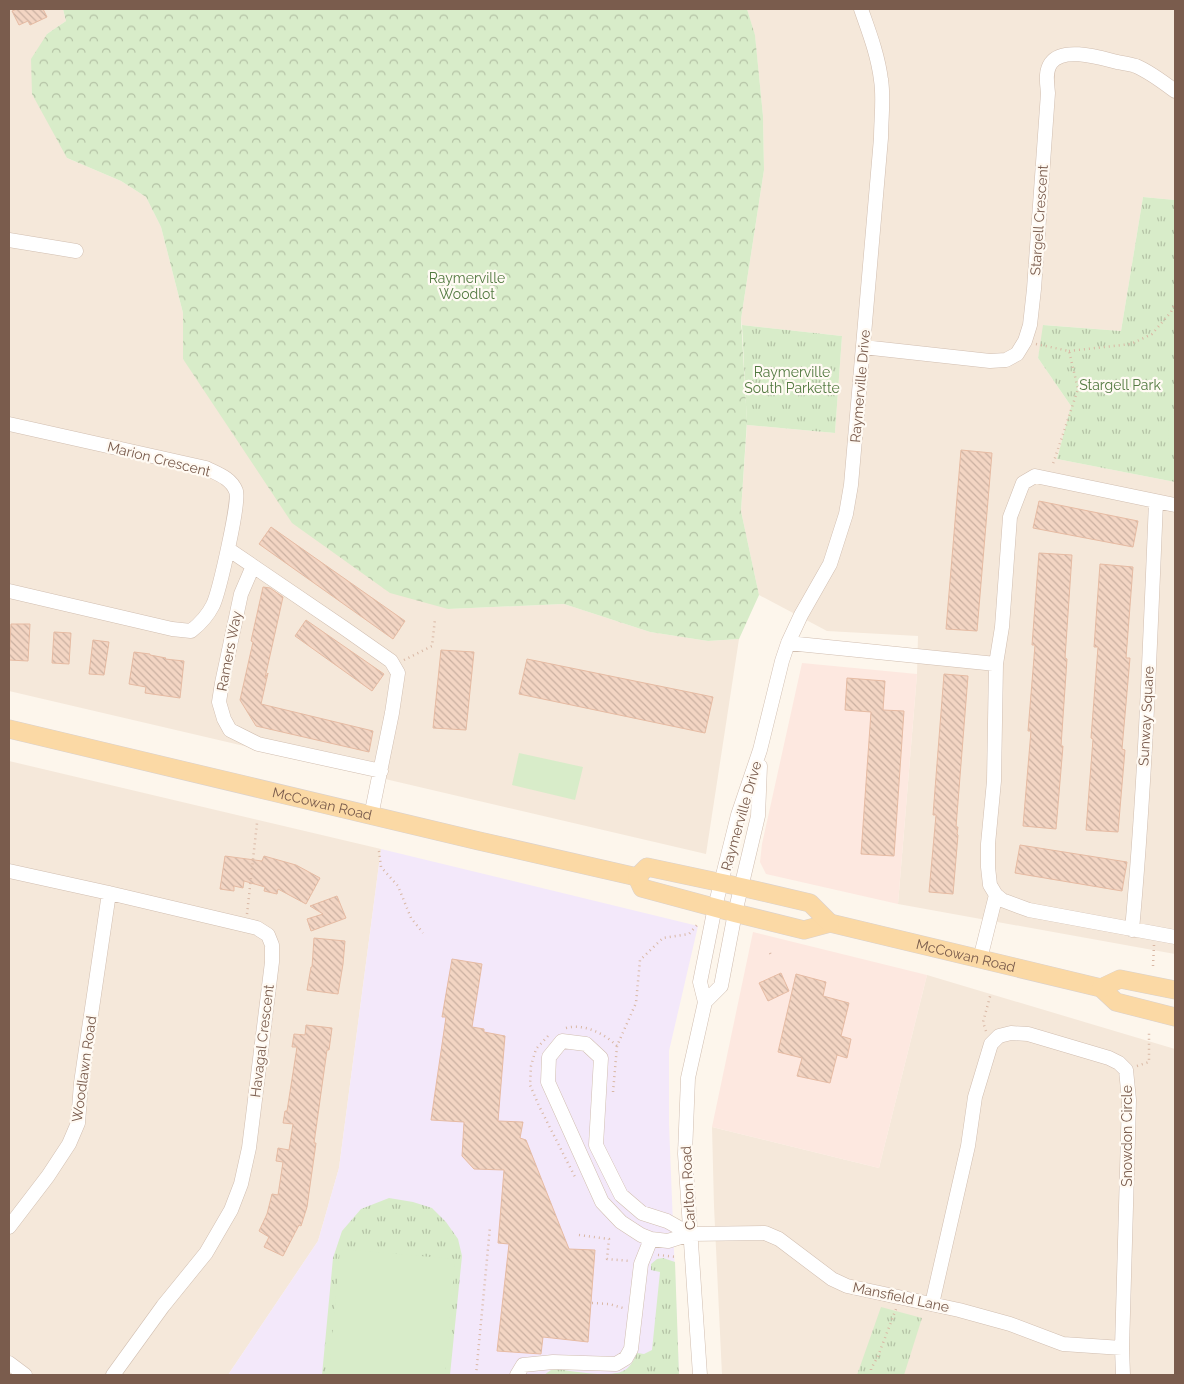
<svg xmlns="http://www.w3.org/2000/svg" width="1184" height="1384" viewBox="0 0 1184 1384" font-family="Raleway,sans-serif">
<style>
.residential{fill:#f5e8da}
.commercial{fill:#fde8e0}
.education{fill:#f3e8fa}
.grass{fill:url(#grass-tufts)}
.forest{fill:url(#forest-crowns)}
.pitch{fill:#d8ecc9}
.building{fill:url(#building-back-hatch);stroke:#e6bba3}
.lines{fill:none;stroke-linecap:round;stroke-linejoin:round}
.minor-casing{stroke:#d1beb0;stroke-width:15}
.major-casing{stroke:#dad1cd;stroke-width:19}
.path{stroke:#d9b8a5;stroke-width:2.5;stroke-dasharray:1 4;stroke-linecap:butt}
.minor{stroke:#fff;stroke-width:14}
.major{stroke:#fbd9a5;stroke-width:18}
.labels{text-anchor:middle;stroke-width:4.5;stroke-linejoin:round;paint-order:stroke}
.street-label{font-size:14px;fill:#7a5c4d;stroke:#fffaf3}
.park-label{font-size:14px;fill:#537a41;stroke:#fffaf3}
</style>
<defs>
<pattern id="grass-tufts" width="24" height="20" patternUnits="userSpaceOnUse" patternTransform="scale(1.25)"><rect width="24" height="20" fill="#d8ecc9"/><path d="M3 7l-1-3M5 7V3M7 7l1-3M15 17l-1-3M17 17v-4M19 17l1-3" fill="none" stroke="#b4c2a5"/></pattern>
<pattern id="forest-crowns" width="20" height="18" patternUnits="userSpaceOnUse" patternTransform="scale(1.25)"><rect width="20" height="18" fill="#d8ecc9"/><path d="M2 6a3 3 0 1 1 6 0M12 15a3 3 0 1 1 6 0" fill="none" stroke="#b4c2a5"/></pattern>
<pattern id="building-back-hatch" width="6" height="6" patternUnits="userSpaceOnUse" patternTransform="scale(1.25)"><rect width="6" height="6" fill="#f3d5c3"/><path d="M-1 5l2 2M0 0l6 6M5-1l2 2" fill="none" stroke="#cab0a1"/></pattern>
</defs>
<rect width="100%" height="100%" fill="#fdf6ec"/>
<!-- residential -->
<path class="residential" d="M9,9h54l3,12 -19,13 20,124 54,23 25,16 15,30 22,86v46l265,250 116,-5 86,28 58,9 31,-2 -33,215 -697,-163z
M747,9h428v191l-32,-3 -22,134 -77,-6 -6,33 33,48 -14,53 118,23v472l-277,-50 19,-230 1,-38 -91,-5 -68,-36 -18,-84 6,-86 88,8 7,-97 -100,-11 -1,-6 23,-149 -1,-54 -8,-80z
M9,761l372,88 -42,319 -21,73 -90,134h-219z
M927,975l248,74v326h-453l-8,-169 -2,-79 167,41z"/>
<!-- commercial -->
<path class="commercial" d="M802,663l115,11 -19,230 -132,-30 -6,-12 2,-18z
M753,932l174,43 -48,193 -167,-41z"/>
<!-- education -->
<path class="education" d="M381,849l317,77 -29,125v73l10,251h-451l90,-134 21,-73z"/>
<!-- grass -->
<path class="grass" d="M1143,197l32,3v282l-118,-23 14,-53 -33,-48 5,-33 78,6z
M742,325l100,11 -7,97 -88,-8z
M389,1198l24,4 19,6 14,14 12,17 4,17 -12,119h-128l11,-117 9,-27 19,-22z
M663,1258l12,4 4,113h-135l7,-5 5,-1c16,2 53,9 67,2 7,-3 11,-11 14,-18l7,1 8,-4 8,-78 -9,-2v-6l6,-5z
M881,1307l41,11 -18,57h-47z"/>
<!-- forest -->
<path class="forest" d="M63,9h684l8,26 8,81 1,54 -23,149 6,102 -6,90 18,84 -20,44 -31,2 -58,-9 -86,-28 -116,5 -58,-16 -98,-70 -109,-164v-46l-22,-86 -15,-30 -25,-16 -54,-23 -35,-64 -1,-35 16,-25 19,-13z"/>
<!-- pitch -->
<path class="pitch" d="M1175,413v39l-6,-6 -1,-23z
M519,753l64,14 -8,33 -63,-15z
M340,1249l115,10 -10,116h-116z"/>
<!-- building -->
<path class="building" d="M17,9h26l4,8 -17,8 -2,-4 -9,4 -7,-14z
M961,450l31,3 -15,178 -31,-2z
M1039,501l99,20 -5,26 -100,-19z
M271,527l134,94 -12,18 -134,-95z
M1039,553l33,2 -7,103 2,1 -6,87h2l-7,83 -33,-3 8,-95h-3l7,-86h-3z
M1100,564l33,3 -7,91h4l-8,91 3,1 -7,82 -32,-2 7,-91 -2,-1 7,-91h-4z
M263,587l7,1 13,9 -18,81 3,-5 -7,31 112,27 -4,21 -113,-26 -16,-26 13,-58 -2,-1z
M306,620l78,54 -12,17 -77,-55z
M11,624h19l-2,37 -19,-1z
M54,632l17,1 -2,31 -17,-1z
M93,640l16,2 -5,33 -15,-1z
M441,650l33,2 -8,78 -33,-2z
M134,652l16,2v1l16,3 -1,1 19,2 -4,37 -35,-5 1,-6 -17,-3z
M527,659l186,38 -8,36 -186,-39z
M944,674l24,2 -12,151h2l-1,7 1,1 -5,59 -24,-2 7,-77h-3z
M847,678l38,3 -2,29 21,1 -10,145 -33,-2 10,-142 -26,-2z
M1020,845l107,17 -5,29 -107,-18z
M225,856l37,5 2,-5 32,9 24,13 -14,26 -28,-15 -1,5 -13,-3 1,-4 -21,-6 -1,7 -9,-2v5l-14,-2z
M337,896l9,22 -35,13 -4,-12 16,-5 -13,-8z
M314,938l31,3 -2,23 -5,30 -31,-4 4,-23h1z
M452,959l30,5 -10,63 12,2v3l21,4 -7,85 25,1 -3,16 6,2 43,109 26,1 -7,92 -45,-5 -2,17 -44,-3 12,-107 -11,-1 6,-73 -30,-1 -12,-13 2,-34 -33,-2 15,-103h-4z
M781,973l8,18 -21,10 -9,-18z
M796,974l30,8 -3,14 26,7 -8,33 10,3 -4,19 -10,-3 -7,28 -33,-7 5,-18 -24,-6z
M306,1025l26,3 -3,22h-2l-13,93h2l-9,64 -6,19 -2,-1 -16,31 -19,-9 5,-10 -10,-6 8,-17 5,-20 6,1 5,-33 -7,-1 2,-13 11,2 4,-26 -10,-1 2,-12h2l10,-64h-5l2,-13 11,1z"/>
<g class="lines">
<!-- minor casing -->
<g class="minor-casing">
<path id="minor" d="M9,240l67,11
M863,347l127,14 16,-1 11,-6 8,-13 5,-16 4,-36 14,-196c-1,-10 -3,-22 3,-30 12,-17 50,-5 66,-1 6,1 13,2 19,4 14,6 27,16 39,25
M9,424l197,44c12,6 25,10 30,23 4,11 -17,101 -23,114 -5,10 -13,19 -22,26l-19,-2 -163,-38
M1175,505l-140,-29 -12,7 -13,34 -8,110 -6,37 -2,117 -6,63v23l2,18 6,10 6,5 27,10 146,27
M228,549l116,79 47,33 7,12 -6,40 -21,103
M253,566l-12,28 -19,89 -3,19 5,17 6,11 28,14 123,27
M788,643l208,21
M9,871l100,22 148,35 11,7 4,10v17l-23,186 -8,36 -10,26 -25,43 -43,53 -50,69
M1132,930c13,-143 18,-286 24,-428
M980,959l16,-64
M705,1002l16,-16 14,-73 23,-97 2,-50
M9,1227l39,-51 21,-32 9,-21 3,-40 28,-190
M690,1234l-23,-13 -25,-8 -21,-18 -25,-50 5,-87 -15,-14 -24,-3 -13,16 -1,25 54,120 19,20 20,13 10,4 17,2 22,-7 75,-1 14,6 53,40 15,7 112,24 51,14 53,20 59,4
M932,1304l36,-158 7,-49 16,-53 8,-8 12,-3 17,1 81,24 10,5 7,7 3,30 -7,248 1,27
M9,1363l16,12
M517,1375l6,-10 30,-3 63,2 10,-6 5,-9 10,-85 10,-25
M700,1375l-15,-221 3,-76 17,-76 -5,-20 15,-75 23,-92 22,-65 22,-89 6,-18 13,-28 29,-51 16,-50 5,-29 30,-347c0,-19 3,-40 0,-58 -3,-25 -12,-48 -20,-71"/>
</g>
<!-- major casing -->
<g class="major-casing">
<g id="major">
<path id="s1" d="M9,729l470,112 158,36"/>
<path id="s2" d="M637,877l5,11 93,25 69,17 26,-7 271,65 15,14 59,15"/>
<path d="M637,877l10,-10 94,20 69,16 20,20"/>
<path d="M1101,988l19,-9 55,11"/>
</g>
</g>
<!-- path -->
<path class="path" d="M1036,344l33,7 9,38 -26,78
M1069,351l62,-7 21,-10 19,-22 4,-9
M404,660l28,-14 3,-27
M379,851l2,16 17,19 13,32 12,15
M247,914l10,-91
M770,953l2,4
M1153,966l1,-21
M566,1028c18,-5 39,6 51,18
M986,1031l-3,-9 8,-29
M548,1036l-12,13 -5,17 -1,19 9,21 36,71
M1137,1066l12,-4v-31
M613,1092l4,-46 19,-43 4,-43 23,-22 26,-4 9,-10
M579,1235l30,4 -2,20 23,2
M658,1255l19,2
M592,1303l17,1 14,4
M476,1375l14,-148
M871,1375v-6l7,-13 18,-47"/>
<!-- minor -->
<use href="#minor" class="minor"/>
<!-- major -->
<use href="#major" class="major"/>
</g>
<g class="labels">
<!-- street labels -->
<g class="street-label">
<text transform="translate(1039 220) rotate(-86)" y="5">Stargell Crescent</text>
<text transform="translate(860 386) rotate(-85)" y="5">Raymerville Drive</text>
<text transform="translate(159 459) rotate(14)" y="5">Marion Crescent</text>
<text transform="translate(229 651) rotate(-79)" y="5">Ramers Way</text>
<text transform="translate(1146 716) rotate(-87)" y="5">Sunway Square</text>
<text dy="5" stroke="none"><textPath href="#s1" startOffset="322">McCowan Road</textPath></text>
<text transform="translate(741 816) rotate(-74)" y="5">Raymerville Drive</text>
<text dy="5" stroke="none"><textPath href="#s2" startOffset="346">McCowan Road</textPath></text>
<text transform="translate(262 1041) rotate(-83)" y="5">Havagal Crescent</text>
<text transform="translate(84 1069) rotate(-82)" y="5">Woodlawn Road</text>
<text transform="translate(1127 1136) rotate(-90)" y="5">Snowdon Circle</text>
<text transform="translate(688 1188) rotate(-93)" y="5">Carlton Road</text>
<text transform="translate(901 1297) rotate(12)" y="5">Mansfield Lane</text>
</g>
<!-- park labels -->
<g class="park-label">
<text x="467" y="283">Raymerville<tspan x="467" dy="16">Woodlot</tspan></text>
<text x="792" y="377">Raymerville<tspan x="792" dy="16">South Parkette</tspan></text>
<text x="1120" y="390">Stargell Park</text>
</g>
</g>
<!-- border -->
<rect width="1184" height="1384" fill="none" stroke="#7a5c4d" stroke-width="20"/>
</svg>
